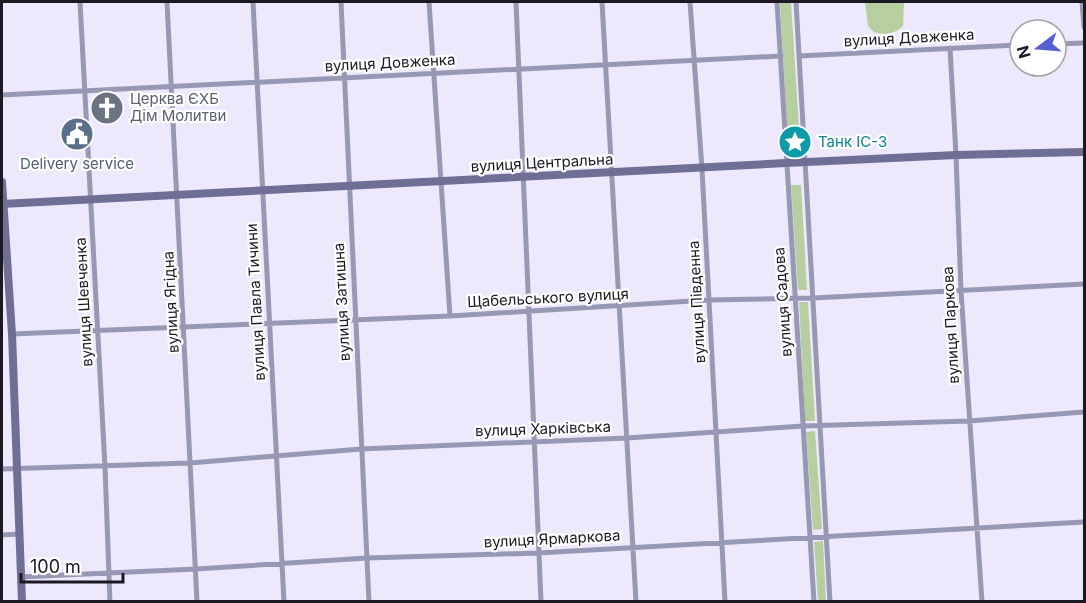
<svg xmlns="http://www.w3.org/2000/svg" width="1086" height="603" viewBox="0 0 1086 603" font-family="Inter,sans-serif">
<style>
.grass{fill:#b7cfa0}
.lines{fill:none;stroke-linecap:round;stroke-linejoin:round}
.street{stroke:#9798b3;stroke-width:5}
.secondary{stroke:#6f6f96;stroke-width:8}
.labels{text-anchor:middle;stroke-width:4.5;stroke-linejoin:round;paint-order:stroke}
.street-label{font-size:15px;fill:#1c1922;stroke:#fff}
.worship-label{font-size:15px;fill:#5b616d;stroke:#fff;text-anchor:start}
.culture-label{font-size:15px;fill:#0d838f;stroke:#fff;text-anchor:start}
.service-label{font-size:15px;fill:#4e5e75;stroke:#fff}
</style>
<rect width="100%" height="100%" fill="#ede8fc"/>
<!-- grass -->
<path class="grass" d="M780,2h11l8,126h-12z
M865,2h39l-1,24c-9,8 -18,10 -29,6l-6,-6z
M791,185h10l6,105h-9z
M799,302h9l7,119h-10z
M815,431l7,98 -9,1 -7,-98z
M823,541l3,60h-8l-4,-59z"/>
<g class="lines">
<!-- street -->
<path class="street" d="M80,2l25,465 5,135
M167,2l30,600
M253,2l31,600
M341,2l28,600
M429,2l21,314
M516,2l25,600
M602,2l34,600
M690,2l12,167 23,433
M777,2l37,600
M796,2l34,600
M1082,2l2,25
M1056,44l28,-1
M950,48l6,107 5,136 21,311
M799,56l221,-11
M2,95l779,-39
M12,334l438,-18 258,-16 105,-2 271,-14
M2,469l188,-6 171,-14 266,-11 176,-12 166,-5 115,-9
M2,535l17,-1
M21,577l175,-8 171,-11 171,-5 546,-31"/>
<!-- secondary -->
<path class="secondary" d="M2,182l10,152 10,268
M2,204l784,-41 170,-8 128,-3"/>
</g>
<!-- icons -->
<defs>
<g id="church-disc" transform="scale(1.725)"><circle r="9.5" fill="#6b7280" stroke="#fff"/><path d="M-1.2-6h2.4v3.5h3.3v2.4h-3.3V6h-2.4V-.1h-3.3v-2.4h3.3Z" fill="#fff"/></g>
<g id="civic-disc" transform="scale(1.725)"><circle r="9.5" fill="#5c6f8a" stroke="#fff"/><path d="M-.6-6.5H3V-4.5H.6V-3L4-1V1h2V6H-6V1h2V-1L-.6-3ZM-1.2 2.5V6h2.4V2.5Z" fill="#fff"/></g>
<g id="sight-disc" transform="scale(1.725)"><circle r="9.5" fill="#0f9aa8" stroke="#fff"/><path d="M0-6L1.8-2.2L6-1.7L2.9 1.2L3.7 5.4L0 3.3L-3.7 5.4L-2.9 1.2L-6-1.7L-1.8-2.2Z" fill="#fff"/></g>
</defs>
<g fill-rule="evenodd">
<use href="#church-disc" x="107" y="108"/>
<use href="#civic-disc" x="77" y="134"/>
<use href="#sight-disc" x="795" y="142"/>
</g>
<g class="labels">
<!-- street labels -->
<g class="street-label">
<text transform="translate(909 38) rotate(-3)" y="5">вулиця Довженка</text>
<text transform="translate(390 63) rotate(-3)" y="5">вулиця Довженка</text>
<text transform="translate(542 163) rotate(-3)" y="5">вулиця Центральна</text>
<text transform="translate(548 298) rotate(-3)" y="5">Щабельського вулиця</text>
<text transform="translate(84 302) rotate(-93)" y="5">вулиця Шевченка</text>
<text transform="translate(171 302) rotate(-93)" y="5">вулиця Ягідна</text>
<text transform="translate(256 302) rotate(-93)" y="5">вулиця Павла Тичини</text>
<text transform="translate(342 302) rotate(-93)" y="5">вулиця Затишна</text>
<text transform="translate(697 302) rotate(-93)" y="5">вулиця Південна</text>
<text transform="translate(783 302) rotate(-94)" y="5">вулиця Садова</text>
<text transform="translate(951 325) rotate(-93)" y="5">вулиця Паркова</text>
<text transform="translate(543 429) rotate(-2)" y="5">вулиця Харківська</text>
<text transform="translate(552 539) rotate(-3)" y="5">вулиця Ярмаркова</text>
</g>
<!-- worship labels -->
<g class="worship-label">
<text x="130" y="104">Церква ЄХБ<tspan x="130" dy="17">Дім Молитви</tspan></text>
</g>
<!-- culture labels -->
<g class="culture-label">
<text x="818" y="147">Танк ІС-3</text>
</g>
<!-- service labels -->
<g class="service-label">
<text x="77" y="169">Delivery service</text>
</g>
</g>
<!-- border -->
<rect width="1086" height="603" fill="none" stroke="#1c1922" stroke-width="6"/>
<!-- north arrow -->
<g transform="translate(1038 48) rotate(254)"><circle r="28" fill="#ffffff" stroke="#a4a3a7" stroke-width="1.5"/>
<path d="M0-4.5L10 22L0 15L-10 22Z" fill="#565ed5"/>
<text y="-9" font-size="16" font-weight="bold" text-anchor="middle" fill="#1c1922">N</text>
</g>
<!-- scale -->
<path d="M21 573v9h102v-9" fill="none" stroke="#1c1922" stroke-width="3"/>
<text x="30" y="573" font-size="18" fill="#1c1922" stroke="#ffffff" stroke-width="4.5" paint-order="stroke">100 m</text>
</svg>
